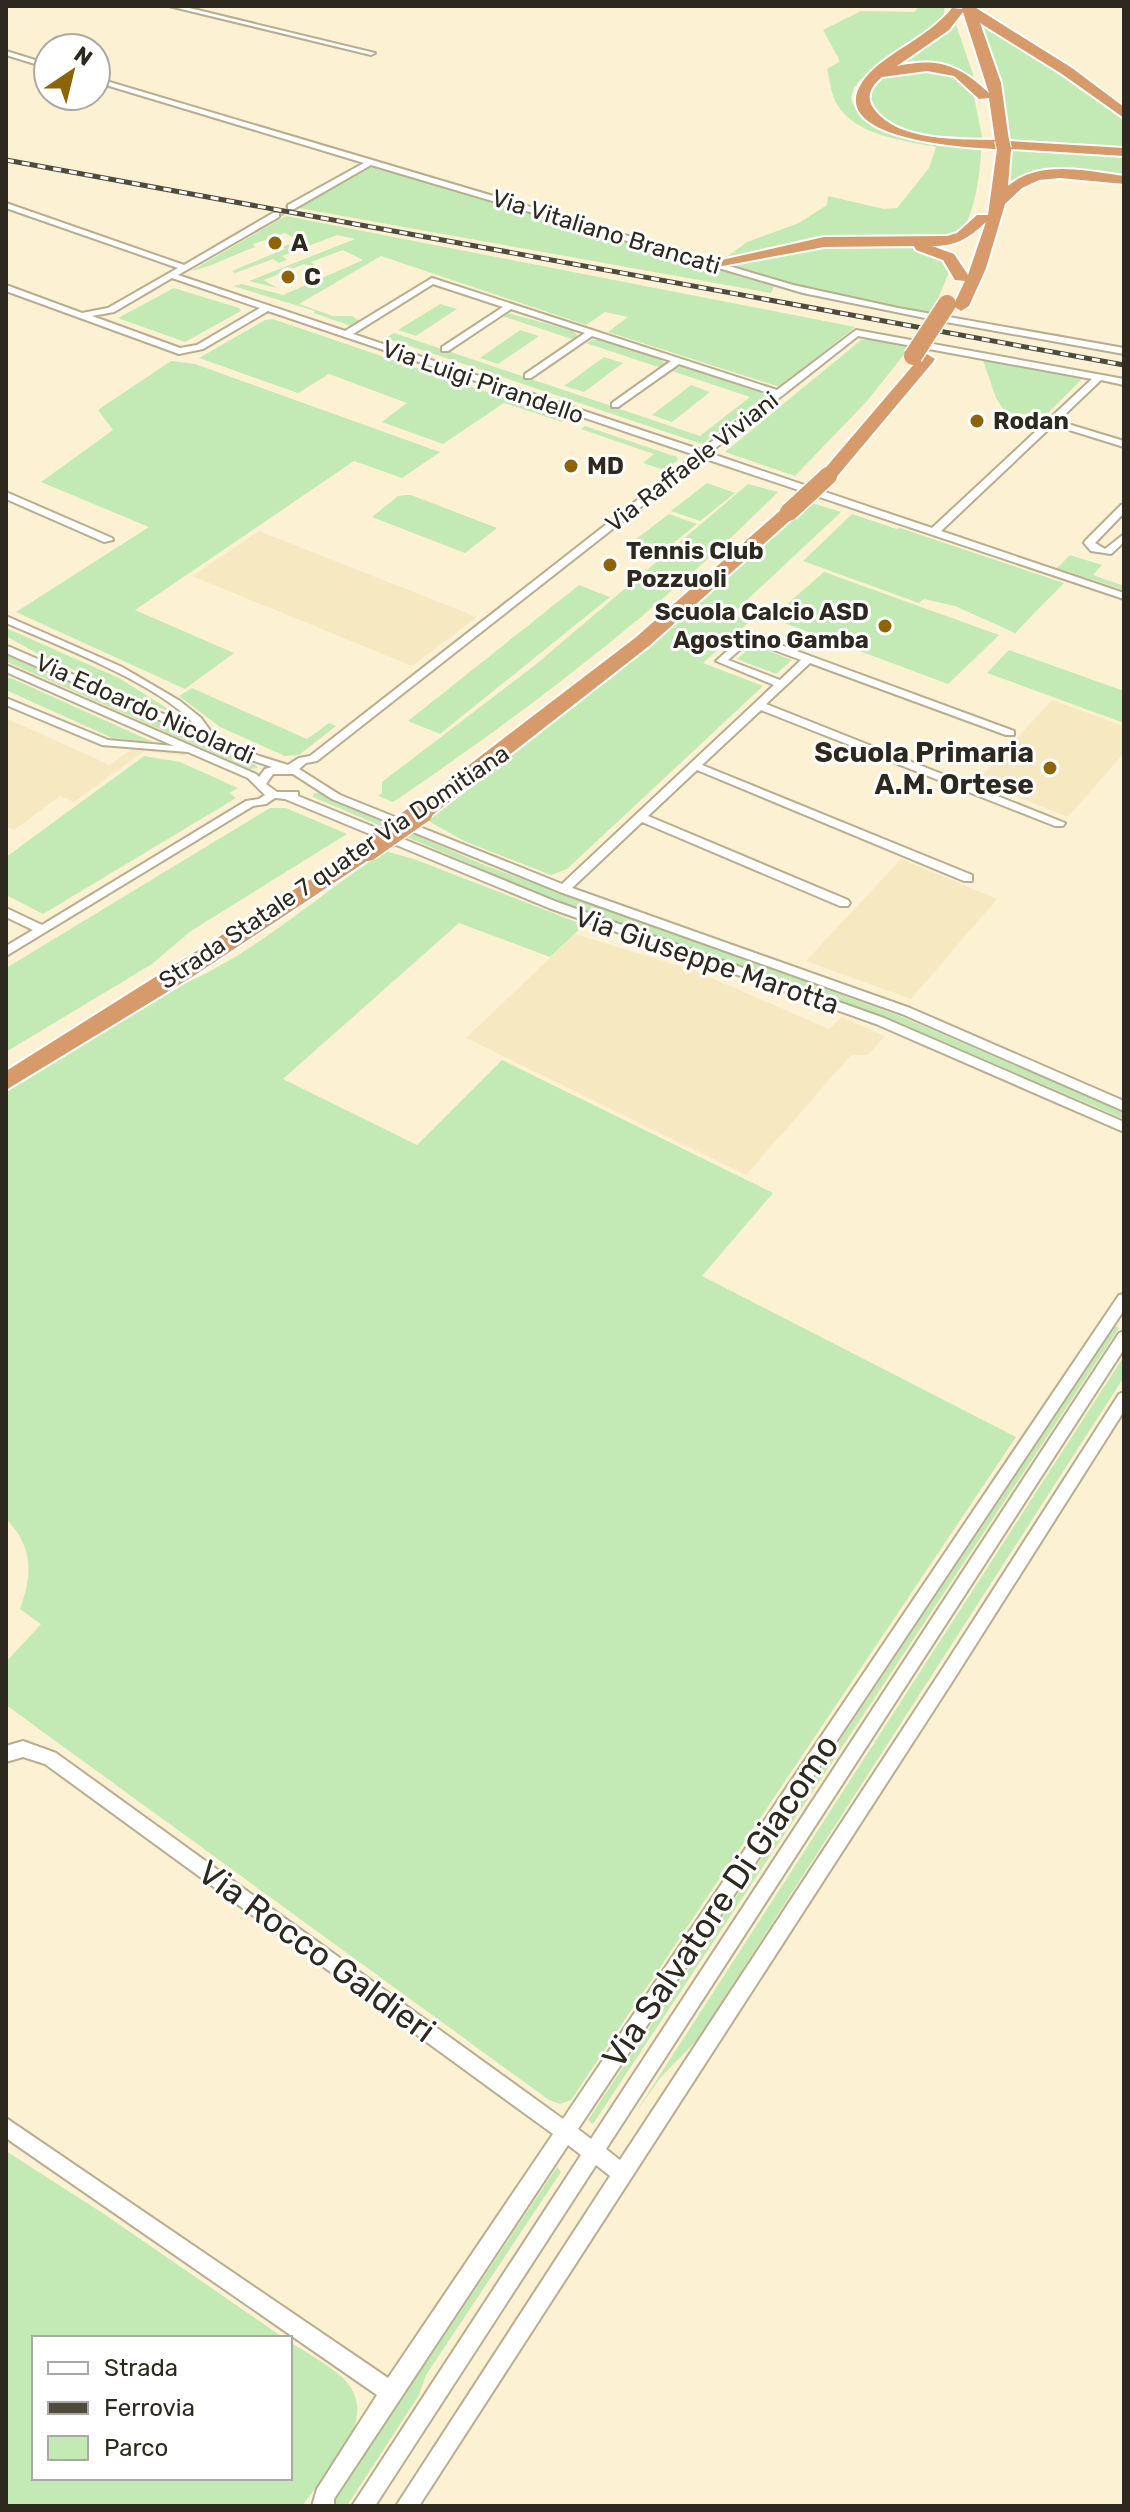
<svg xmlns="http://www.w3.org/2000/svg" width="1130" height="2512" viewBox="0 0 1130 2512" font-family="Rubik,sans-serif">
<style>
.built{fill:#f6e8c1}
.green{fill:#c3eab5}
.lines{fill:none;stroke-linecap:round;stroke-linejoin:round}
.street-tunnel{stroke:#d3c9ae;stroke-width:8;stroke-dasharray:8 4;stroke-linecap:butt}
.street-casing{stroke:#b8ad8f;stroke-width:4}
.highway-casing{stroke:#fff;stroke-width:4}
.street{fill:#fff;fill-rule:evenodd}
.highway{fill:#d79a6b;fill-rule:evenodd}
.rail-casing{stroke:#504a3c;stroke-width:5}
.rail{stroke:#fff;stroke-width:3;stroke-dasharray:8;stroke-linecap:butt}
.highway-bridge-far2-casing{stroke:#fff;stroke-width:16;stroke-linecap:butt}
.highway-bridge-far1-casing{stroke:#fff;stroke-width:21;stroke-linecap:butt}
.highway-bridge-casing{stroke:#fff;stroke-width:25;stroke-linecap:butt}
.highway-bridge-far2{stroke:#d79a6b;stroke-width:14}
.highway-bridge-far1{stroke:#d79a6b;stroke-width:18}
.highway-bridge{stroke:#d79a6b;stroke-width:22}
.poi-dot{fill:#8e6409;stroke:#fff;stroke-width:3}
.labels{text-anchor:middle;stroke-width:6;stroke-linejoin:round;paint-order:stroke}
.far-street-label{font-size:24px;fill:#2e291e;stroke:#fff}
.far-poi-label{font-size:24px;font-weight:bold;fill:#2e291e;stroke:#fff;text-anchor:start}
.poi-label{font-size:28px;font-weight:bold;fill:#2e291e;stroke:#fff;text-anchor:end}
.street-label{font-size:28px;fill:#2e291e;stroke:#fff}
.near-street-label{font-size:34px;fill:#2e291e;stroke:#fff}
</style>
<rect width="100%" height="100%" fill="#fcf1d2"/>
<!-- built -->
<path class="built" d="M259,531l218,86 -65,49 -220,-90z
M6,649l203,89 -25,18 -40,-5 -70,51 -14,-6 -46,34 -8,-4v-104l4,-2 100,45 29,-21h21l6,-5 -160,-71z
M1052,700l72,26v27l-56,64 -91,-36z
M901,859l96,40 -86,100 -105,-38z
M575,934l118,36 136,59 13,-12 43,19 -17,19h-17l-105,120 -280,-137z"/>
<!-- green -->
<path class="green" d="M920,6h24l1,14 -84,59 -7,9 -3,10c10,40 97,49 130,51 0,19 -6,67 -20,81 -4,4 -12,6 -18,7l-119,1 -100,21 23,-17 52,-19 28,-18 1,-9 56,13 13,-1 32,-40 7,-21c-31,-6 -80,-12 -98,-41 -7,-11 -8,-24 -11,-37l12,-7v-3l-16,-29 38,-19 53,1z
M955,22l19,55 -16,-6 -60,-7z
M979,23l79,45 66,50v31l-113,-7 -7,-48z
M914,69l43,6 16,17 10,49c-35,-2 -103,-2 -114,-45 8,-20 25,-22 45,-27z
M1011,148l113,7v22l-41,-4 -73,10z
M376,167l398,119 -3,7 -473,-85 72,-40z
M286,216l569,111 -75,60 -172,-55 20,-15 -23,-5 -19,13 -205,-69 -82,48 34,12h19l7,5 -8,5 -37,-13 1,-2 -82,-25 9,-2 41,11 80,-35 -20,-10 -32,12 7,7 -14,-5 -40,16 13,8 -28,-7 106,-42 -18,-4 -55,21 5,4 -8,3 -6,-4 -38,14 -3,-2 53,-22 -3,-2 17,-6 -14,-8 -32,11 2,3c-22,8 -43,20 -64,24z
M866,244l52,4 27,10 5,12 -18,43 -103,-20 -87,-23 -6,-4 84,-20z
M174,288l65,20 2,3 -56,31 -67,-24z
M440,304l17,5 -41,27 -18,-6z
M508,313l65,18 6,6 -4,3 -73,-24z
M273,319l293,100 -4,3 -58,-19 -61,41 -61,-22 25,-19 -78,-29 -31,19 -99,-35 66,-38z
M520,330l19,6 -41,28 -18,-6z
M394,333l306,103 50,-39 -81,-27 15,-4 76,25 5,5 -63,48 -316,-106z
M870,339l40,8 -43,54 -72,75 -70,-24 136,-112z
M592,340h10l57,18 6,6 -4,4 -75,-25z
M604,357l19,6 -39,29 -20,-6z
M983,360l95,18 3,2 -35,35 -40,-2 -10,-15z
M171,361l24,3 245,88 -38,26 -48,-17 -219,149 99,43 -49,36 -169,-77 133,-85 -108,-45 72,-52 -15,-20z
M691,385l19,7 -38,30 -20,-7z
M585,426l92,31 1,3 -14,10 -21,-7 11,-9 -73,-25z
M707,483l28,10 -35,28 -29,-10z
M748,484l30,8c-116,116 -249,218 -385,310l-15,-6 4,-3v-11l152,-116z
M405,495h6l86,33 -32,25 -93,-36 26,-21z
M812,503l29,9 -109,102 18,7 -47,42 60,23 -196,183 -16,6 -87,-34 -37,-21 192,-148z
M669,514l28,10 -36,29 -29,-11z
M852,514l45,15 3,-1 164,55 -49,50 -60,-27 -31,-7 -5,4 -116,-42z
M1070,555l32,10 -9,10 31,11v4l-67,-22z
M824,572l175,63 -51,49 -177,-66z
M579,585l31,12 -170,137 -32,-13z
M6,628l113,50 62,39 -141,-62 -34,-19z
M753,645l39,15 -16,14 -39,-15z
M1009,650l115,41v32l-137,-50z
M6,655l250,110 2,3 -8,1 -244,-108z
M6,677l7,2 140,63 -41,-4 -106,-48z
M192,688l115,51 22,-16 7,3 -37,29 -14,1 -65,-29 -41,-31z
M144,756l36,6 58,26 -9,5 7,5 -193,116 -37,-19v-38z
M319,792l165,73 418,152 222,95v7l-241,-103 -333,-118 -237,-101v-3z
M270,808h16l61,26 -156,97 -39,33 -146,88v-84z
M385,851l29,8 170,66 -34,32 -91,-34 -176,156 134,66 85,-85 271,133 -71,83 314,161 -445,663 -11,4 -11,-4 -543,-395v-43l35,-38 -21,-15c13,-35 13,-63 -14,-90v-427l160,-101c83,-31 146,-92 219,-140z
M1115,1326l4,2 -526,796 -5,-4z
M1124,1356v21l-427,663 -36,37 -27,38z
M6,2151l98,63 180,124h-250v140h256v-136c17,11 37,22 52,35 43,39 -16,96 -40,129h-296z
M557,2167l4,5 -135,203 -7,20 -72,111 -15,-2z"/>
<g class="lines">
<!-- street-tunnel -->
<path class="street-tunnel" d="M276,215l15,-8"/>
<!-- street casing -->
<g class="street-casing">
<path id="street" d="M169,6h12l194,47 -4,2z
M6,51l42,13v4l-42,-13z
M96,78l697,207 105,23 226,40v6l-189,-34 -132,-27 -432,-128 -77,44h-6v-4l76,-42 -268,-81z
M6,203l178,62 89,-52h6v4l-101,58 167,56 87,-53 345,112 79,-60 268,49v6l-23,-5 -43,41 66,20v6l-71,-22 -112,106 183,62v6l-421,-141 -386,303 -11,2 -7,6 41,26 222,89 212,-199 -58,-24 29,-26h8l261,96v4h-8l-196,-72 -44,41 299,119 -2,3h-8l-294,-116 -59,55 270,110v6h-8l-267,-111 -49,46 200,84 2,3 -2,3h-8l-198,-84 -70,66 338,120 214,93v10l-222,-97 -342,-122 -228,-93 -39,-25h-20l-7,10 11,8h21v4l259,106 327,116 240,104v10l-248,-108 -327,-116 -264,-109 -10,-1 -9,6 -13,2 -247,150v-10l27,-16 -27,-13v-9l36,17 204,-124 13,-2 6,-4 -17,-17 -60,-26 -86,-7 -96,-40v-7l102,42 66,6 -168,-74v-7l250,109 3,3 6,-8 7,-2 -21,-7 -245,-107v-7l4,1 188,82c-30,-42 -143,-85 -192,-106v-7l116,51 58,34 21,17 13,18 45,20 29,9 11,-7 11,-2 385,-301 -427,-144 -65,38 -24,5 -173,-63v-6l76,28 26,-5 70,-40 -172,-60zM172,278l88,30 -63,37 -17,3 -88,-32 22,-4zM433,284l70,23 -61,40v4h6l63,-42 74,24 -60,41v4h6l61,-42 79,25 -59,42v4h6l61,-43 93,30 -71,56 -348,-116zM858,336l234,43 -160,149 -223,-75zM750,641l51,19 -21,20 -52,-20z
M6,492l106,46 1,2 -9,2 -98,-43z
M1124,504v9l-29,30 10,6 19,-15v8l-13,12 -20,-3 -7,-8 1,-2 36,-36z
M1124,1294v16l-546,819 13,10 528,-806 5,-2v18l-518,800 14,11 321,-489 178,-277 5,-2v19l-172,271 -533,824h-23l214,-330 -14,-11 -221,341h-23l229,-351 -13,-10 -234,354v7h-22l5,-17 60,-94 -371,-257v-20l382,260 165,-244 -508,-370 -22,-7 -17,5v-16l17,-5 33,12 507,366 556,-824z"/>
</g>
<!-- highway casing -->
<g class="highway-casing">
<path id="highway" d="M963,6h10l99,62 52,39v11l-62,-44 -82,-51 21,60 8,58 115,7v8l-113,-7 -3,37c31,-27 79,-15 116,-10v8l-64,-6 -21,2 -17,8 -17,16 -19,64 -17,38 -8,5 -8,-5 12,-25 -10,-1 -12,-20 -27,-10 -2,-4 -90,1 -107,20v-6l107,-24 123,-1 10,-3 20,-18h11l9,-66c-32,-1 -181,-10 -131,-72 21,-25 62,-39 86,-69l10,1zM963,12l26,81c-30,-28 -50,-36 -92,-27l52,-36zM927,71l27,5 25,23 10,-1 6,42c-36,-1 -97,2 -121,-31 -9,-12 -3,-23 8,-32zM986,222l-18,53 -14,-21 -22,-8c24,0 36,-7 54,-24z
M927,354l8,5 -2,3 -99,118h-12l-3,-4 3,-4 99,-116z
M789,507l6,1 3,4 -3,4 -146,130 -219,171h-16l-3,-5 3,-5 221,-169 148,-130z
M368,843l11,7 -3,5 -184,122 -186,113v-19z"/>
</g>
<!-- street -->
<use href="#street" class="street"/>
<!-- highway -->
<use href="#highway" class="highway"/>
<!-- rail casing -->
<g class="rail-casing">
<path id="rail" d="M6,160l1118,205"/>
</g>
<!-- rail -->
<use href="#rail" class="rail"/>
<!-- highway-bridge-far2 casing -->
<g class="highway-bridge-far2-casing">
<path id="highway-bridge-far2" d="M1002,140l2,9"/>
</g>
<!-- highway-bridge-far1 casing -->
<g class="highway-bridge-far1-casing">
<path id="highway-bridge-far1" d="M913,356l34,-52
M789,512l39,-36"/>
</g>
<!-- highway-bridge casing -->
<g class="highway-bridge-casing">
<path id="highway-bridge" d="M368,850l54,-38"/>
</g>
<!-- highway-bridge-far2 -->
<use href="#highway-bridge-far2" class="highway-bridge-far2"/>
<!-- highway-bridge-far1 -->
<use href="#highway-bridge-far1" class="highway-bridge-far1"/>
<!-- highway-bridge -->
<use href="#highway-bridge" class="highway-bridge"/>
</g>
<!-- markers -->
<g class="poi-dot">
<circle cx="275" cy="243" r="8"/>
<circle cx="288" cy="277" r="8"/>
<circle cx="977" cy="421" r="8"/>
<circle cx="571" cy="466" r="8"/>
<circle cx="610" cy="565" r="8"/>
<circle cx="885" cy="626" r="8"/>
<circle cx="1050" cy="768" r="8"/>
</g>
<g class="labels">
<!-- far-street labels -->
<g class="far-street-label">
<text transform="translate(606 232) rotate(17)" y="8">Via Vitaliano Brancati</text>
<text transform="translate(483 382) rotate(19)" y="8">Via Luigi Pirandello</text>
<text transform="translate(692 462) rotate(-38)" y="8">Via Raffaele Viviani</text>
<text transform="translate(145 709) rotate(24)" y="8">Via Edoardo Nicolardi</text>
<text transform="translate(334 867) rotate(-34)" y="8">Strada Statale 7 quater Via Domitiana</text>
</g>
<!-- far-poi labels -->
<g class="far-poi-label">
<text x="291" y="251">A</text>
<text x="304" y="285">C</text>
<text x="993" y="429">Rodan</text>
<text x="587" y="474">MD</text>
<text x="626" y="559">Tennis Club<tspan x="626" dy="28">Pozzuoli</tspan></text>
<text x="869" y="620" text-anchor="end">Scuola Calcio ASD<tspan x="869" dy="28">Agostino Gamba</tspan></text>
</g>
<!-- poi labels -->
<g class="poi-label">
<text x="1034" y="762">Scuola Primaria<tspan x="1034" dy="32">A.M. Ortese</tspan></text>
</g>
<!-- street labels -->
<g class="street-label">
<text transform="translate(707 960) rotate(19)" y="10">Via Giuseppe Marotta</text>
</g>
<!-- near-street labels -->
<g class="near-street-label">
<text transform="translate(720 1901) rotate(-56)" y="12">Via Salvatore Di Giacomo</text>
<text transform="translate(317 1951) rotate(36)" y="12">Via Rocco Galdieri</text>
</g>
</g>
<!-- border -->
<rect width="1130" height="2512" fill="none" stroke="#2e291e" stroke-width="16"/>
<!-- legend -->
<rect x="32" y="2336" width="260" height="144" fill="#ffffff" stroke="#aba9a5" stroke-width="2"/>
<rect x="48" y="2362" width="40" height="12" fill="#ffffff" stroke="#aba9a5" stroke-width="2"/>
<text x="104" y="2376" font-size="24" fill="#2e291e">Strada</text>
<rect x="48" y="2402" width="40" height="12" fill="#504a3c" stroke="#aba9a5" stroke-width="2"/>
<text x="104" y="2416" font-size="24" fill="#2e291e">Ferrovia</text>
<rect x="48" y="2436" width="40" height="24" fill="#c3eab5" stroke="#aba9a5" stroke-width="2"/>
<text x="104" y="2456" font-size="24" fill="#2e291e">Parco</text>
<!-- north arrow -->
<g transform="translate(72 72) rotate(35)"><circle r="38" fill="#ffffff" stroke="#aba9a5" stroke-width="2"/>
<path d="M0-6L14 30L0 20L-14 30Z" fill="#8e6409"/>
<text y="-12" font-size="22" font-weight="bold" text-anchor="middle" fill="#2e291e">N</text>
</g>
</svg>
